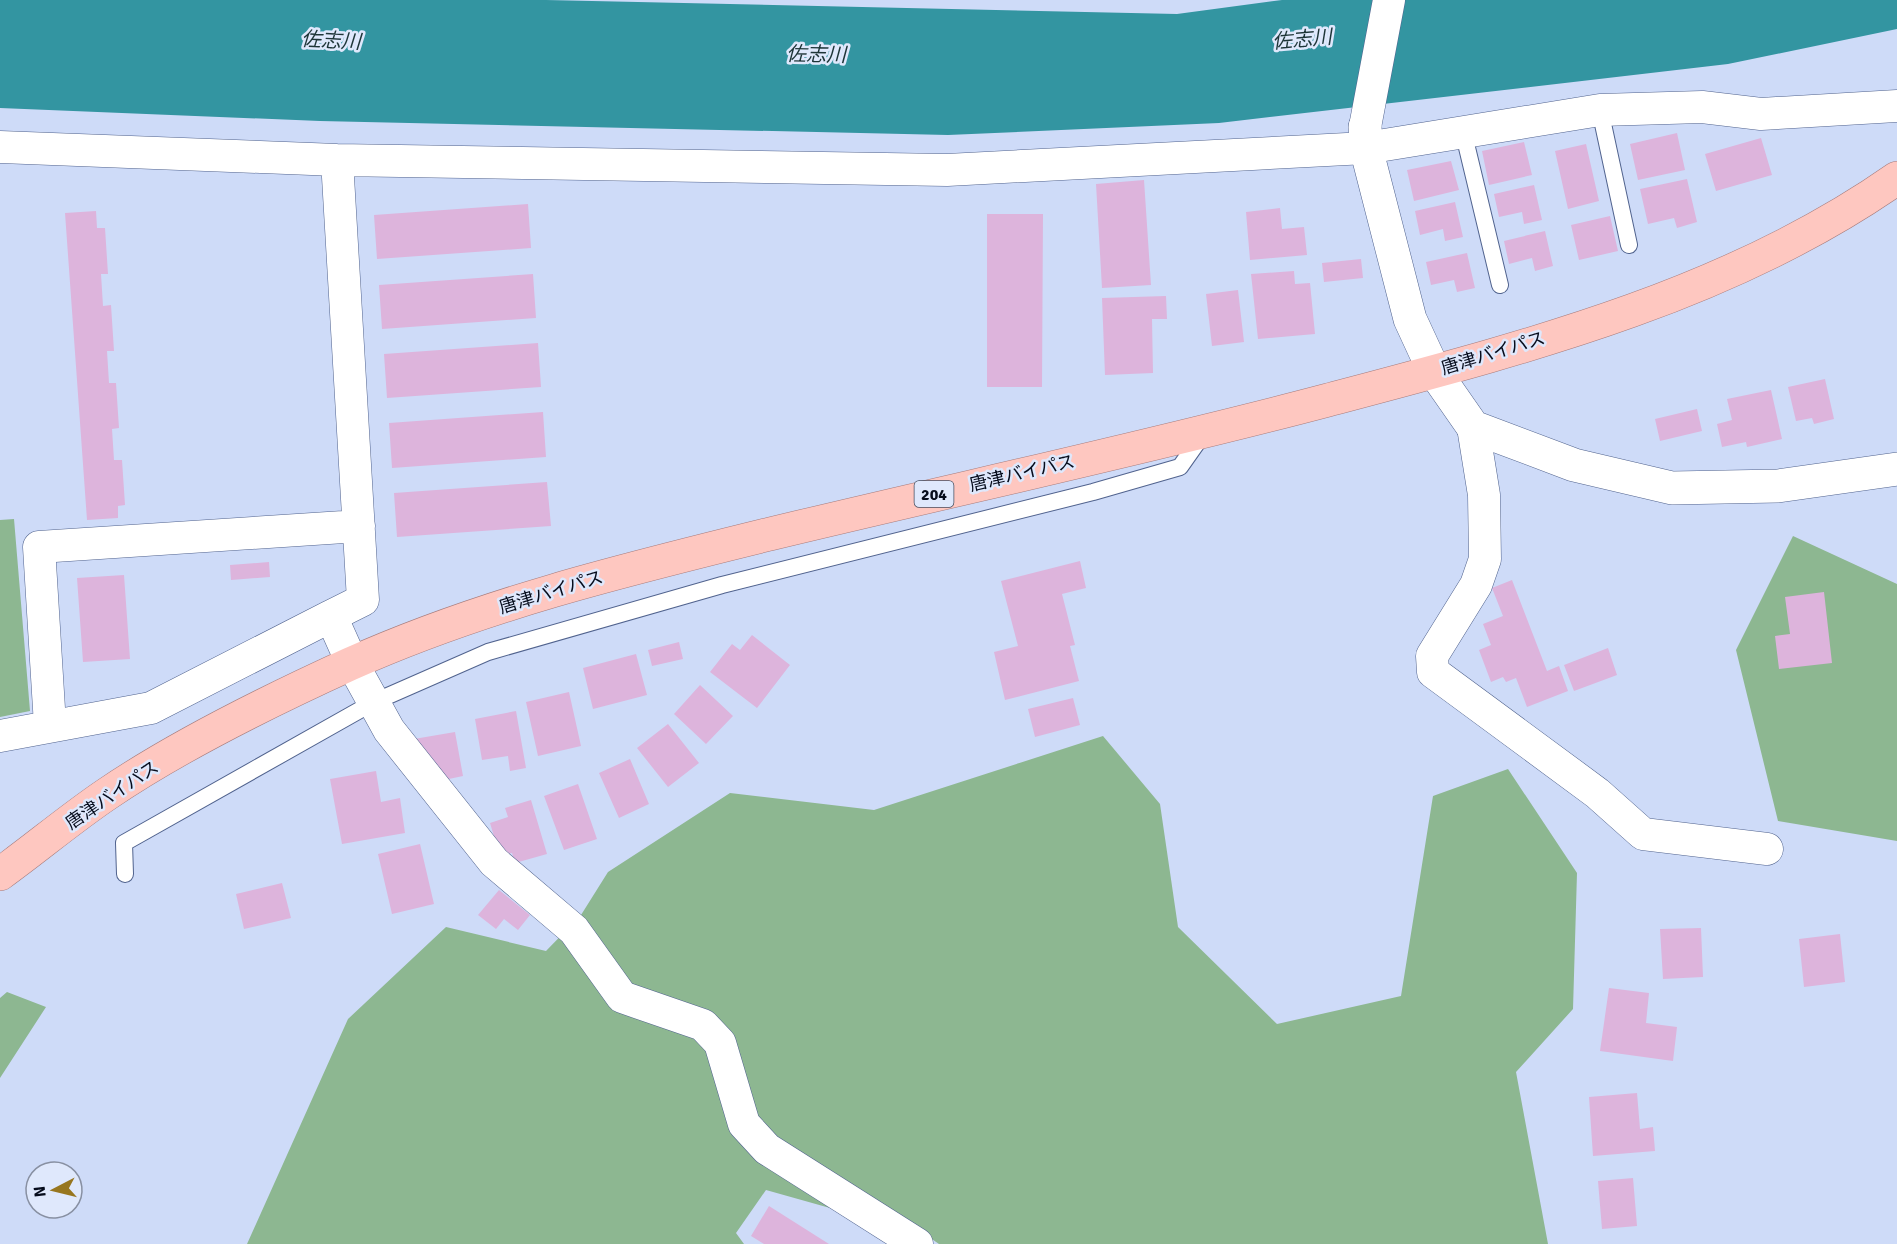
<svg xmlns="http://www.w3.org/2000/svg" width="1897" height="1244" viewBox="0 0 1897 1244" font-family="Signika,'Noto Sans JP',sans-serif">
<style>
.green{fill:#8db791}
.water{fill:#3395a1}
.building{fill:#ddb4dc}
.lines{fill:none;stroke-linecap:round;stroke-linejoin:round}
.service-casing{stroke:#51638e;stroke-width:18}
.minor-casing{stroke:#51638e;stroke-width:33}
.tertiary-casing{stroke:#51638e;stroke-width:34}
.trunk-casing{stroke:#a77c7c;stroke-width:34}
.service{stroke:#fff;stroke-width:16}
.minor{stroke:#fff;stroke-width:32}
.tertiary{stroke:#fff;stroke-width:33}
.trunk{stroke:#fec7c0;stroke-width:33}
.labels{text-anchor:middle;stroke-width:5;stroke-linejoin:round;paint-order:stroke}
.shield{fill:#dfe8fc;stroke:#474e5f;stroke-width:1.5}
.shield-label{font-size:16px;font-weight:bold;fill:#060c1c}
.street-label{font-size:18px;fill:#060c1c;stroke:#dfe8fc}
.water-label{font-size:20px;font-style:italic;fill:#1e3538;stroke:#dfe8fc}
</style>
<rect width="100%" height="100%" fill="#cedbf8"/>
<!-- green -->
<path class="green" d="M14,519l16,192 -30,6v-197z
M1793,536l104,48v257l-119,-20 -42,-171z
M1103,736l57,68 18,123 99,97 124,-28 32,-200 75,-27 69,104 -4,136 -57,63 32,172h-609l-13,-9 -160,-45 -30,43 8,11h-497l101,-225 98,-92 100,24 35,-36 27,-43 122,-79 144,17z
M7,992l39,15 -46,71v-80z"/>
<!-- water -->
<path class="water" d="M0,0h546l631,14 105,-14h615v29l-169,35 -509,59 -271,12 -628,-14 -320,-13z"/>
<!-- building -->
<path class="building" d="M1677,133l8,37 -47,10 -8,-36z
M1761,138l11,37 -56,16 -11,-37z
M1524,142l8,33 -43,10 -7,-34z
M1586,144l13,57 -31,8 -13,-58z
M1451,161l8,29 -45,11 -7,-31z
M1687,179l10,43 -20,6 -3,-10 -26,6 -8,-35z
M1144,180l7,105 -49,3 -6,-104z
M1534,185l8,35 -18,4 -2,-12 -23,5 -5,-23z
M1455,202l8,35 -18,4 -2,-12 -23,6 -5,-24z
M528,204l3,44 -154,11 -3,-44z
M1280,208l2,21 22,-2 3,28 -57,5 -4,-48z
M96,211l1,17h8l3,46h-7l2,32 8,-1 3,46h-7l2,32h7l3,45 -7,1 2,31h8l3,45 -7,1v12l-31,2 -22,-307z
M987,214h56l-1,173h-55z
M1610,216l8,35 -39,9 -8,-35z
M1545,231l8,35 -18,5 -3,-13 -23,6 -5,-23z
M1467,253l8,35 -18,4 -3,-12 -23,5 -5,-23z
M1361,259l2,19 -39,4 -2,-19z
M1294,271l1,13 15,-1 5,51 -57,5 -7,-65z
M533,274l3,44 -154,11 -3,-44z
M1238,290l6,52 -32,4 -6,-52z
M1166,296l1,23h-15l1,54 -48,2 -3,-77z
M538,343l3,44 -154,11 -3,-44z
M1825,379l9,40 -20,5 -2,-6 -16,3 -8,-34z
M1771,390l11,49 -35,8 -1,-5 -24,5 -5,-23 15,-4 -5,-21z
M1697,409l5,22 -42,10 -5,-22z
M543,412l3,45 -154,11 -3,-45z
M547,482l4,44 -154,11 -3,-44z
M1080,561l6,27 -24,6 13,51 -5,1 9,35 -74,19 -11,-48 24,-6 -17,-65z
M269,562l1,15 -39,3 -1,-15z
M124,575l6,84 -47,3 -6,-84z
M1512,580l35,91 12,-5 9,25 -41,16 -11,-29 -10,4 -3,-5 -12,5 -12,-32 12,-5 -8,-21 20,-8 -11,-28z
M1824,592l8,71 -53,6 -4,-33 15,-2 -5,-37z
M752,635l38,30 -33,43 -47,-36 22,-28 8,6z
M679,642l4,17 -31,7 -4,-16z
M1608,648l9,27 -43,16 -10,-26z
M636,654l11,41 -54,14 -10,-41z
M700,685l33,31 -27,28 -32,-30z
M569,692l12,54 -43,10 -12,-54z
M1073,698l7,27 -45,12 -7,-28z
M516,711l10,57 -16,3 -2,-15 -26,4 -7,-41z
M668,724l31,39 -31,24 -31,-39z
M455,732l8,44 -19,4 -30,-41z
M630,759l19,45 -30,14 -20,-45z
M376,771l5,31 19,-4 5,35 -63,11 -12,-65z
M578,784l19,55 -33,11 -20,-54z
M531,800l16,54 -32,9 -3,-10 -12,3 -10,-33 18,-6 -3,-9z
M420,844l14,60 -42,10 -14,-60z
M282,883l9,35 -47,11 -8,-35z
M499,890l31,25 -12,15 -14,-11 -8,10 -18,-14z
M1701,928l2,49 -40,2 -3,-50z
M1840,934l5,48 -41,5 -5,-48z
M1609,988l40,5 -3,30 31,4 -4,34 -73,-10z
M1637,1093l3,36 13,-2 2,24 -62,5 -4,-59z
M1633,1178l4,48 -35,3 -4,-48z
M769,1206l60,38h-65l-13,-8z"/>
<g class="lines">
<!-- service casing -->
<g class="service-casing">
<path id="service" d="M1600,110l29,135
M1463,131l37,154
M125,874l-1,-31 250,-141 114,-50 234,-67 371,-93 87,-25 24,-34"/>
</g>
<!-- minor casing -->
<g class="minor-casing">
<path id="minor" d="M1365,127l24,-127
M0,147l337,13 610,10 419,-22 234,-38 102,-3 59,7 136,-8
M337,160l26,440 -32,16 21,47 37,67 105,132 80,68 48,67 81,28 17,18 24,81 23,25 150,95
M1473,427l11,68 1,64 -9,26 -44,71 1,16 164,121 46,41 124,15
M50,725l-11,-178 320,-21
M0,736l151,-28 180,-92"/>
</g>
<!-- tertiary casing -->
<g class="tertiary-casing">
<path id="tertiary" d="M1365,127l1,21 44,171 24,52 39,56 101,38 98,23 106,-2 119,-17"/>
</g>
<!-- trunk casing -->
<g class="trunk-casing">
<path id="trunk" d="M0,874c36,-26 70,-55 107,-80 72,-49 164,-94 243,-130 134,-60 278,-95 420,-130 186,-45 373,-85 558,-134 196,-52 401,-104 569,-222"/>
</g>
<!-- service -->
<use href="#service" class="service"/>
<!-- minor -->
<use href="#minor" class="minor"/>
<!-- tertiary -->
<use href="#tertiary" class="tertiary"/>
<!-- trunk -->
<use href="#trunk" class="trunk"/>
</g>
<g class="labels">
<!-- shield labels -->
<rect class="shield" x="914.5" y="481" width="39" height="26" rx="4.5"/>
<g class="shield-label">
<text x="934" y="500">204</text>
</g>
<!-- street labels -->
<g class="street-label">
<text transform="translate(1493 353) rotate(-17)" y="6">唐津バイパス</text>
<text transform="translate(1022 473) rotate(-13)" y="6">唐津バイパス</text>
<text transform="translate(551 592) rotate(-17)" y="6">唐津バイパス</text>
<text transform="translate(112 795) rotate(-34)" y="6">唐津バイパス</text>
</g>
<!-- water labels -->
<g class="water-label">
<text transform="translate(1302 39) rotate(-5)" y="7">佐志川</text>
<text transform="translate(331 40) rotate(3)" y="7">佐志川</text>
<text transform="translate(816 54) rotate(1)" y="7">佐志川</text>
</g>
</g>
<!-- north arrow -->
<g transform="translate(54 1190) rotate(263)"><circle r="28" fill="#dfe8fc" stroke="#8890a2" stroke-width="1.5"/>
<path d="M0-4.5L10 22L0 15L-10 22Z" fill="#97761f"/>
<text y="-9" font-size="16" font-weight="bold" text-anchor="middle" fill="#060c1c">N</text>
</g>
</svg>
